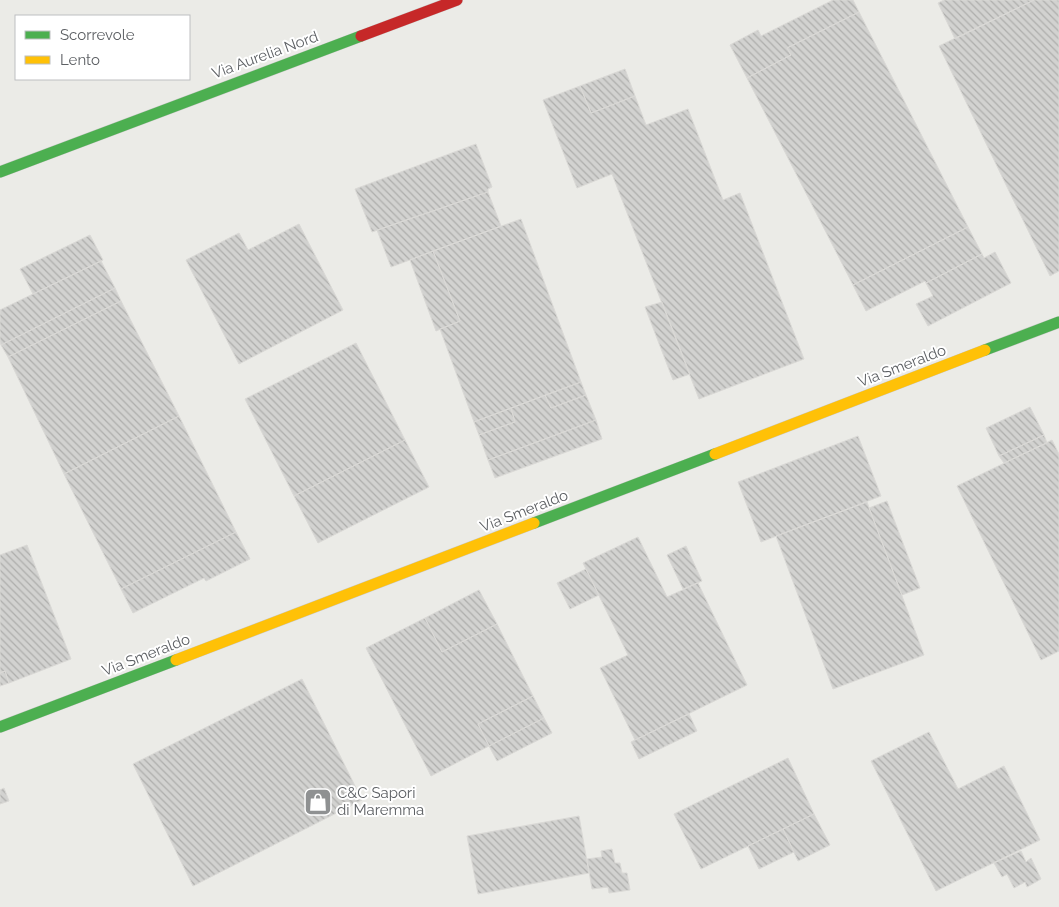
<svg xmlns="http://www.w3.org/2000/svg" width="1059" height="907" viewBox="0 0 1059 907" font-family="Raleway,sans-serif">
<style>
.building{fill:url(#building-back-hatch);stroke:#dad9d6}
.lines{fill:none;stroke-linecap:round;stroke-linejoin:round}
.fast-casing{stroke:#c9c9c8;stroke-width:12}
.slow-casing{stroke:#c9c9c8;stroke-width:12}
.jam-casing{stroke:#c9c9c8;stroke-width:12}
.fast{stroke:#4caf50;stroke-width:11}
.slow{stroke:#ffc107;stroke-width:11}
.jam{stroke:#c62828;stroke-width:11}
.labels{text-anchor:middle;stroke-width:4;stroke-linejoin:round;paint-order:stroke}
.street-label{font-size:15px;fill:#5d6064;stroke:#fff}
.poi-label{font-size:15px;fill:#5d6064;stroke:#fff;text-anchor:start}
</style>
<defs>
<pattern id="building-back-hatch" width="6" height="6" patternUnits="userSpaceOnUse" patternTransform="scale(1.25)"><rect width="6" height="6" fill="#d2d2d0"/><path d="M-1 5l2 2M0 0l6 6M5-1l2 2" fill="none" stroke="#aeaeac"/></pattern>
</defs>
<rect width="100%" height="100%" fill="#ebebe7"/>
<!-- building -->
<path class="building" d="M833,0h20l6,12 -72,36 4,7 -44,23 -17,-33 28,-15 3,6z
M944,0h90l-79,39 -17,-36z
M1034,0h25v271l-9,5 -111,-230z
M859,12l109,215 -115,58 -106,-207 44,-23 -4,-7z
M625,69l10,27 -44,17 -11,-27z
M580,86l11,27 44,-17 11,29 42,-16 35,91 17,-7 64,166 -105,40 -87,-225 -35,14 -34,-88z
M476,144l16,43 -4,2v3l-116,40 -17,-43z
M488,192l13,34 -110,41 -14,-37z
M521,219l60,163 -107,40 -34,-93 20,-8 -27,-70z
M299,224l44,86 -104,54 -53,-104 53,-27 9,17z
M968,227l14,27 -56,29 -1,-2 -59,30 -13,-26z
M90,235l13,25 -70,34 -13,-25z
M433,251l27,70 -24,10 -26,-71z
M995,252l16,31 -83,43 -12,-22 17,-8 -7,-13 56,-29 2,4z
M101,261l14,27 -114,57 -1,-3v-32z
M115,288l6,13 -113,56 -7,-12z
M121,301l58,115 -115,58 -56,-117z
M662,302l28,72 -17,6 -28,-73z
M356,343l49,97 -111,56 -49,-97z
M581,382l5,13 -35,13 -6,-13z
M545,395l6,13 35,-13 10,25 -108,40 -9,-25 36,-13 -4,-14z
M1030,407l14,28 -45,21 -13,-28z
M511,408l4,14 -36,13 -5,-13z
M179,416l57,116 -115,57 -57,-115z
M596,420l6,19 -107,39 -7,-18z
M1044,435l3,8 -43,20 -5,-7z
M858,436l23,60 -120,46 -23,-60z
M405,440l24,47 -111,56 -24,-47z
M1052,440l7,14v197l-18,9 -84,-174z
M887,501l33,87 -18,7 -33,-87z
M867,502l57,153 -91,34 -57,-153z
M236,532l14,27 -44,22 -2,-3 -71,35 -12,-24z
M638,537l29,60 31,-14 49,102 -112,55 -35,-72 28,-13 -45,-92z
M27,545l44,114 -62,24 -4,-12 -5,2v-118z
M686,546l16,35 -19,8 -16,-34z
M586,569l13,26 -29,14 -13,-26z
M479,590l18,34 -55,28 -17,-34z
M425,618l17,34 55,-28 36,72 -55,28 11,22 -58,30 -65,-128z
M5,671l4,12 -9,3v-13z
M302,679l60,121 -169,86 -60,-122z
M533,696l11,22 -55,28 -11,-22z
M689,714l8,17 -58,28 -8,-17z
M544,718l8,15 -55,28 -8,-15z
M929,732l29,57 46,-23 36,74 -104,51 -65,-130z
M788,758l26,56 -113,55 -27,-55z
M4,788l5,13 -9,3v-14z
M814,814l16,31 -32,16 -15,-32z
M579,816l10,57 -111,21 -11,-58z
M783,829l11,23 -35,17 -11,-23z
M612,849l3,14h5l2,10h5l3,17 -21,3 -1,-6 -16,2 -5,-30 15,-2 -1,-6z
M1021,851l5,11 5,-4 10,21 -14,8 -2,-5 -11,6 -7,-14 -5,3 -8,-14z"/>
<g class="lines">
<!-- fast casing -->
<g class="fast-casing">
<path id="fast" d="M0,172l361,-136
M985,350l74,-28
M534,523l181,-69
M0,727l176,-67"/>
</g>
<!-- slow casing -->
<g class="slow-casing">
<path id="slow" d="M715,454l270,-104
M176,660l358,-137"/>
</g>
<!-- jam casing -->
<g class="jam-casing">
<path id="jam" d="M361,36l96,-36"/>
</g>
<!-- fast -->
<use href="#fast" class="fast"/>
<!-- slow -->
<use href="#slow" class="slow"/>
<!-- jam -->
<use href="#jam" class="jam"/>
</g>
<!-- icons -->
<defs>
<g id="shop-square" transform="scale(1.4375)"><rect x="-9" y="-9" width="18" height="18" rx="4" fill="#8f9192" stroke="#fff"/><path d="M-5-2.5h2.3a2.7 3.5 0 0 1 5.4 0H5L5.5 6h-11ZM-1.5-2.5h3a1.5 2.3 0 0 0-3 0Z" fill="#fff"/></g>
</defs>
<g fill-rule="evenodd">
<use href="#shop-square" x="318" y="802"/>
</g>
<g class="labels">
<!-- street labels -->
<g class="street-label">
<text transform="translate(265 55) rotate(-20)" y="5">Via Aurelia Nord</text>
<text transform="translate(902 366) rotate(-21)" y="5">Via Smeraldo</text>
<text transform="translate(524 511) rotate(-21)" y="5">Via Smeraldo</text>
<text transform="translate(146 655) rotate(-21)" y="5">Via Smeraldo</text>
</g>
<!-- poi labels -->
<g class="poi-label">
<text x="337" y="798">C&amp;C Sapori<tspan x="337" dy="17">di Maremma</tspan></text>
</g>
</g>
<!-- legend -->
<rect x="15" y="15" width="175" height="65" fill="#ffffff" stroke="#bebfc1"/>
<rect x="25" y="31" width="25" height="8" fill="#4caf50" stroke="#bebfc1"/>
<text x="60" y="40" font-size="15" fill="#5d6064">Scorrevole</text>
<rect x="25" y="56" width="25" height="8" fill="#ffc107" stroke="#bebfc1"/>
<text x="60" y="65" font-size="15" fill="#5d6064">Lento</text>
</svg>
